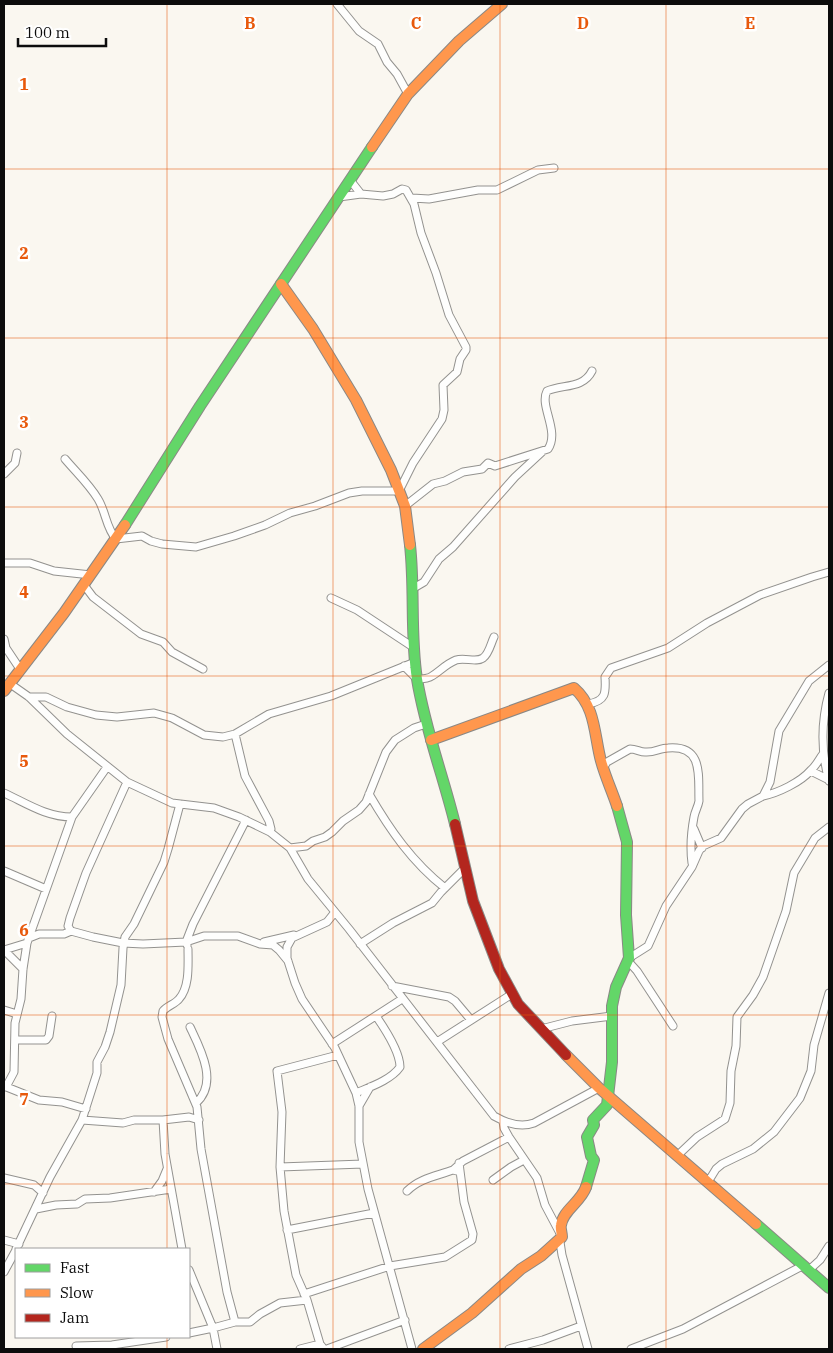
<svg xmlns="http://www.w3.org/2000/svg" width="833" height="1353" viewBox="0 0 833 1353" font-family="'IBM Plex Serif',serif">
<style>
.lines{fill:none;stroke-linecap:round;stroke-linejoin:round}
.street-casing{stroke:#93928f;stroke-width:9}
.fast-casing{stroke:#8a8885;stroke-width:12}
.slow-casing{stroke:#8a8885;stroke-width:12}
.jam-casing{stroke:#8a8885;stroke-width:12}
.street{stroke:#fefefd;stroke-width:7}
.fast{stroke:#63d668;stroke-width:10}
.slow{stroke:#ff974d;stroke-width:10}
.jam{stroke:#b3261e;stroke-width:10}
.grid{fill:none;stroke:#e8590c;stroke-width:1;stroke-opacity:0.55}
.grid-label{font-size:16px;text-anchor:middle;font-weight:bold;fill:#e8590c;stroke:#fff;stroke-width:5;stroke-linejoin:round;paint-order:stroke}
</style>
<rect width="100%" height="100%" fill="#faf7f0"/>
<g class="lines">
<!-- street casing -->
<g class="street-casing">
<path id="street" d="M337,4l22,27 19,13 9,18 10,12 11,20
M350,180l11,14
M412,198l17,1 49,-9h19l41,-20 16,-2
M65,459c11,13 24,25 33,40 8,13 8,29 18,40l26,-3 9,5 11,3 34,3 38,-11 31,-11 25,-12 25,-7 34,-13 13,-2h37l14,-28 29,-44 2,-9 -1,-25 14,-13 3,-13 6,-9v-3l-17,-32 -13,-42 -15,-40 -7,-29 -8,-14 -4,-1 -9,5 -10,2 -22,-2 -22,3
M4,474l11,-11 2,-10
M405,506l28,-22 12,-3 18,-9 19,-3 6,-6 7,3 53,-17c12,-18 -9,-43 -1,-58 16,-7 36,-2 45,-20
M4,563h26l24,8 37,4
M84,585l9,12 48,37 22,8 9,10 31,17
M412,589l12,-7 15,-23 14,-12 62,-70 27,-25
M331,598l26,12 56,37
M4,639l2,9 14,21
M404,666l13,13c4,0 11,0 15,-3 8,-5 14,-12 24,-16 9,-3 20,3 27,-2 6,-4 8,-15 11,-21
M9,683l20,14 38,37 60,48 45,21 42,5 25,9 31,15 20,16 18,31 41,50 145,187c12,7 26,12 40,7l65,-35
M829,693c-8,29 -8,59 0,88
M29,697h17l21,10 29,8 21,2 37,-4 18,5 32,17 19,2 12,-3 34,-20 62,-18 84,-34
M588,704c18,-3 18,-11 17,-27l6,-9 57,-20 39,-25 53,-28 52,-18 17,-5
M235,734l10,42 24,45 2,8 -1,3
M603,768l4,-6 23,-13c6,0 10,3 15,3 9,1 15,-4 23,-4 36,-3 30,28 31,53 -1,6 -4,10 -5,16 -3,16 -4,31 -2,46
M811,771l18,9
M4,793c22,10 42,24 68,24l35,-50
M369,794c21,36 43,68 76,94
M763,796c15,-3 38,-14 48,-26 5,-4 8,-11 12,-16
M694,829l8,19
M290,848l16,-2 7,-5 12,-4 7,-5 11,-11 16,-11 7,-8 20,-50 9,-12 19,-12 12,-4
M4,871l42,18
M335,912l-8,10 -35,16 -5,9v11l8,25 7,16 33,49 21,45 3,13v36l9,47 44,160
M71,931l-3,-5 2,-8 16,-45 41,-91
M29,938l10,-4h25l7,-3 22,6 30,6 20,1 43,-2 18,-6h34l22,8 13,1 6,5 9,11
M264,942l30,-7
M360,944l33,-21 39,-20 9,-11 24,-24
M187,945l-1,-3 7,-18 53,-104
M188,949c0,15 2,38 -9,50 -4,5 -12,7 -16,12l-1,6 6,22 29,68 4,42 26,143 8,30
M4,950l19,19
M4,950l23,-7
M629,958l19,-12 18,-40 26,-39 7,-16 4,-5 18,-8 21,-29 6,-5 15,-8 7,-14 9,-51 30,-50 20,-16
M628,961l9,10 36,55
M392,986l57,11 6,4 16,19
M4,1010l13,4
M190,1027c10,21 29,56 6,76
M541,1029l31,-8 40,-5
M15,1040h31l3,-4 3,-20
M437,1042l75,-48
M332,1044l70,-45
M338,1055l-61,16 5,41 -2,55 83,-3
M4,1086l35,14 23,2 24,7
M6,1087l8,-15 1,-49 6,-24 2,-30 4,-26 45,-126
M356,1093c14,-6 35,-13 44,-26 0,-15 -15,-38 -24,-51
M359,1106l11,-19
M82,1120l41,3 11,-3h29
M503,1121l1,7 5,9 28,41 8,27 17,32 -2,5 2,13 26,94
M678,1155l19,-18 28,-18 5,-16 1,-32 5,-25 1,-29 16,-22 10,-18 23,-66 8,-38 21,-35 14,-11
M280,1167l4,44 12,64 11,25 13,44 4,5
M453,1170l10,-9 46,-24
M4,1178l30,7 9,8
M493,1180l18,-13 13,-7
M708,1182l8,-13 6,-5 31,-15 21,-17 26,-34 11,-27 3,-26 15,-52
M407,1191c13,-13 30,-15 46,-21l4,1
M154,1192l8,-11 5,-12
M36,1209l20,-4 21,-1 8,-5 25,-1 61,-9
M287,1230l87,-17
M4,1240l15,4
M16,1249l34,-72 32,-57 15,-47v-11l8,-15 5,-15 11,-47 2,-37 2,-11 9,-13 30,-62 4,-13 12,-45
M182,1249l-17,-95 -2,-34 26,-3 10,3
M189,1270l24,58 -24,5
M809,1270l11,-10 9,-14
M4,1272l12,-22
M304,1294l86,-28 55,-9 27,-17 1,-6 -9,-32 -5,-39
M76,1346l36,-1 54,-8
M217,1349l-4,-21 22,-6h15l10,-8 20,-11 27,-3
M300,1349l20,-5
M327,1349l78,-29
M509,1349l34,-9 38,-14
M631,1349l52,-20 121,-64"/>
</g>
<!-- fast casing -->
<g class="fast-casing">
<path id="fast" d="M125,525l75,-119 172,-259
M410,545c5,45 0,90 7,134 8,50 26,96 38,145
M586,1187l8,-27 -3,-4 -4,-19 7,-12 -1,-5 14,-15 5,-43v-56l4,-19 13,-29 -3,-43 1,-73 -10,-36
M756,1224l73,64"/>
</g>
<!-- slow casing -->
<g class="slow-casing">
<path id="slow" d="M372,147l36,-53 51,-53 43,-37
M281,284l32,45 43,71 35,70 14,36 5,39
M4,691l60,-78 61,-88
M431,740l143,-52c22,19 20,47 27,73 4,15 11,30 16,45
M566,1055l33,33 157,136
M423,1349l49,-36 49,-44 20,-13 21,-19c0,-4 -2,-9 -1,-12 2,-15 20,-23 25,-38"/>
</g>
<!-- jam casing -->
<g class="jam-casing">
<path id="jam" d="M455,824l18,77 26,68 19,35 48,51"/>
</g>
<!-- street -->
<use href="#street" class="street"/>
<!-- fast -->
<use href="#fast" class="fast"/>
<!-- slow -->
<use href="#slow" class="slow"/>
<!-- jam -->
<use href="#jam" class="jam"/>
</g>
<!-- grid -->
<path class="grid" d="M167,4v1245M333,4v1345M500,4v1345M666,4v1345M4,169h825M4,338h825M4,507h825M4,676h825M4,846h825M4,1015h825M4,1184h825M167,1337v12"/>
<g class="grid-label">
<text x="250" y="29">B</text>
<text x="416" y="29">C</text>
<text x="583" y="29">D</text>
<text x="750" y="29">E</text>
<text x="24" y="90">1</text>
<text x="24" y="259">2</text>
<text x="24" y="428">3</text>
<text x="24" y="598">4</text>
<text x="24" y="767">5</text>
<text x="24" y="936">6</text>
<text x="24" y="1105">7</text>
</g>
<!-- border -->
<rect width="833" height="1353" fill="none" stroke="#0c0c0c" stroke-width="10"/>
<!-- legend -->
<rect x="15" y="1248" width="175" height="90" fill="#ffffff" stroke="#9e9e9e"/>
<rect x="25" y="1264" width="25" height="8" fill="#63d668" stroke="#9e9e9e"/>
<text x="60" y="1273" font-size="15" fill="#0c0c0c">Fast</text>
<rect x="25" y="1289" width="25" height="8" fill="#ff974d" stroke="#9e9e9e"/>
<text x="60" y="1298" font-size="15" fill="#0c0c0c">Slow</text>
<rect x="25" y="1314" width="25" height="8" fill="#b3261e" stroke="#9e9e9e"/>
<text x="60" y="1323" font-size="15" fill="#0c0c0c">Jam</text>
<!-- scale -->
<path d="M18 38v8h88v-8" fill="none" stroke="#0c0c0c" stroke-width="2.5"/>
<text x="25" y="38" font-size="15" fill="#0c0c0c" stroke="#ffffff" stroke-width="4" paint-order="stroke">100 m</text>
</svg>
